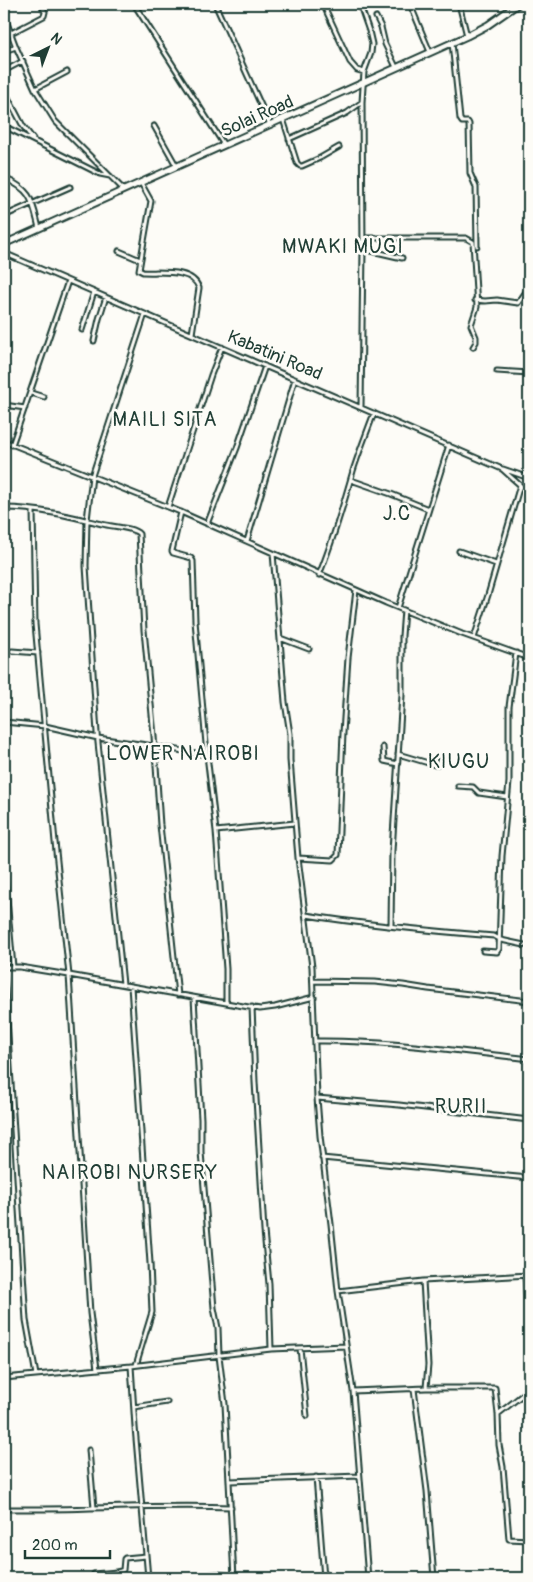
<svg xmlns="http://www.w3.org/2000/svg" width="533" height="1582" viewBox="0 0 533 1582" font-family="Pangolin,sans-serif">
<style>
.lines{fill:none;stroke-linecap:round;stroke-linejoin:round}
.minor-casing{stroke:#1f3d34;stroke-width:7}
.trunk-casing{stroke:#1f3d34;stroke-width:9}
.minor{stroke:#fdfcf7;stroke-width:3}
.trunk{stroke:#fdfcf7;stroke-width:5}
.labels{text-anchor:middle;stroke-width:5;stroke-linejoin:round;paint-order:stroke}
.street-label{font-size:18px;fill:#1f3d34;stroke:#fdfcf7}
.quarter-label{font-size:20px;letter-spacing:1px;fill:#1f3d34;stroke:#fdfcf7}
</style>
<rect width="100%" height="100%" fill="#fdfcf7"/>
<filter id="ink" filterUnits="userSpaceOnUse"><feTurbulence type="fractalNoise" baseFrequency=".02" numOctaves="2"/><feDisplacementMap in="SourceGraphic" scale="10" xChannelSelector="R" yChannelSelector="G"/><feConvolveMatrix kernelMatrix="1 2 1 2 8 2 1 2 1" color-interpolation-filters="sRGB"/></filter>
<g filter="url(#ink)">
<g class="lines">
<!-- minor casing -->
<g class="minor-casing">
<path id="minor" d="M134,4l90,141
M215,4l55,121
M323,4l27,58 7,8 7,2
M410,4l20,48
M459,4l8,32
M360,5l9,26 3,13 -1,9 -7,19 -2,30 1,147 -2,158
M4,15l12,32 19,42 20,32 69,69
M376,17l5,10 4,17 11,23
M11,33l33,-17 1,-4 -4,-8
M452,43l8,76 2,3h6l1,2 1,49 6,14 1,59
M4,51l12,-4
M4,71l19,-10
M35,89l32,-17
M4,90l19,36 10,13
M283,119l14,44 3,3h2l18,-8 19,-11
M4,126l96,48 10,2
M154,126l23,41
M289,139l58,-26 15,-11
M4,178c28,12 28,22 35,50
M141,183l10,18 -12,69 4,2c17,1 49,-4 56,16l-7,46
M4,216l66,-29
M363,238h103l7,4 4,65 -6,18 5,12v5l-3,5
M363,249l39,9
M119,251l21,9
M4,253l498,216 27,24
M475,300l10,1 12,-1 21,3 7,-10 4,-2
M82,330l12,-38
M94,341l5,-22 7,-22
M497,371l32,2
M31,393l13,4
M4,405l21,3
M4,441l179,72 203,90 76,31 67,24
M12,445l56,-164
M503,469l26,9
M351,480l40,14 37,15
M168,507l43,-132 11,-28
M4,508c33,0 66,8 98,16 10,3 31,3 37,10l5,96 10,106 6,89 18,170
M33,510l2,114 20,218 14,133 21,338 7,56
M181,512l-9,39 1,2 18,5 2,3 2,60 12,134 9,76 10,138v33
M207,524l30,-76 28,-82
M247,541l48,-162
M459,551l37,13
M273,553l12,149 5,32v26l8,98 14,109 5,131 3,38 11,88 7,67
M319,575c14,-34 24,-69 34,-104 6,-19 14,-39 21,-58
M398,608l51,-163
M280,638l29,11
M474,638l14,-43 32,-110
M12,651l26,2
M4,722l41,4 53,12 56,8 53,9
M383,747l1,14 14,3
M398,754l37,11h3l1,-4
M458,786l15,1 6,6 28,4
M216,831l79,-8
M298,858l35,2 5,-5 5,-122 5,-75 8,-68
M4,865l9,102
M306,915c62,10 125,16 188,21l7,4 28,6
M391,926l1,-75 10,-156v-59l2,-26
M483,951l14,1 2,-3 3,-93 7,-74v-75l7,-54
M4,967h16l49,8 191,34 15,-2 39,-10
M4,972l22,348 10,55
M313,981l62,1 28,3 25,4 101,12
M123,984l-26,-251 -11,-167 1,-46 5,-44 53,-162
M131,986l19,277 2,49 -16,53
M194,998l7,121v33l13,156 4,20 1,28 6,48 9,174
M252,1007l3,75 9,149 5,53 2,65
M315,1041c71,-1 143,10 214,18
M317,1098l82,7 130,15
M322,1158l207,20
M525,1275l4,58
M423,1281l5,84 -2,23
M300,1348l7,68
M529,1356l-3,34v2h3
M131,1366l4,61 13,151
M4,1378l127,-12 140,-17 75,-3
M414,1389l13,102 7,87
M353,1391l73,-3h69l3,26 1,31 4,22 6,72 20,1
M134,1407l33,-5
M498,1414l28,-22
M89,1450l5,58
M316,1477l8,101
M230,1481l129,-5
M4,1509c76,1 151,-5 227,-2
M201,1575l16,-1 17,2
M92,1577l2,-3c9,-2 21,0 29,-4l1,-11 1,-1 21,-2
M368,1578l-15,-187 -15,-100 85,-10 106,-6"/>
</g>
<!-- trunk casing -->
<g class="trunk-casing">
<path id="trunk" d="M4,244l463,-208 21,-11 30,-21"/>
</g>
<!-- minor -->
<use href="#minor" class="minor"/>
<!-- trunk -->
<use href="#trunk" class="trunk"/>
</g>
</g>
<g class="labels">
<!-- street labels -->
<g class="street-label">
<text transform="translate(257 116) rotate(-24)" y="6">Solai Road</text>
<text transform="translate(275 355) rotate(23)" y="6">Kabatini Road</text>
</g>
<!-- quarter labels -->
<g class="quarter-label">
<text x="343" y="253">MWAKI MUGI</text>
<text x="165" y="426">MAILI SITA</text>
<text x="397" y="520">J.C</text>
<text x="183" y="760">LOWER NAIROBI</text>
<text x="459" y="768">KIUGU</text>
<text x="461" y="1113">RURII</text>
<text x="130" y="1179">NAIROBI NURSERY</text>
</g>
</g>
<!-- margin -->
<rect width="533" height="1582" fill="none" stroke="#fdfcf7" stroke-width="20"/>
<rect x="10" y="10" width="513" height="1562" fill="none" stroke="#1f3d34" stroke-width="2" filter="url(#ink)"/>
<!-- north arrow -->
<g transform="translate(48 48) rotate(42)" stroke="#fdfcf7" stroke-width="4" paint-order="stroke">
<path d="M0-4L9 19L0 12L-9 19Z" fill="#1f3d34"/>
<text y="-8" font-size="14" font-weight="bold" text-anchor="middle" fill="#1f3d34">N</text>
</g>
<!-- scale -->
<path d="M25 1550v8h85v-8" fill="none" stroke="#1f3d34" stroke-width="2.5"/>
<text x="32" y="1550" font-size="15" fill="#1f3d34" stroke="#fdfcf7" stroke-width="4" paint-order="stroke">200 m</text>
</svg>
